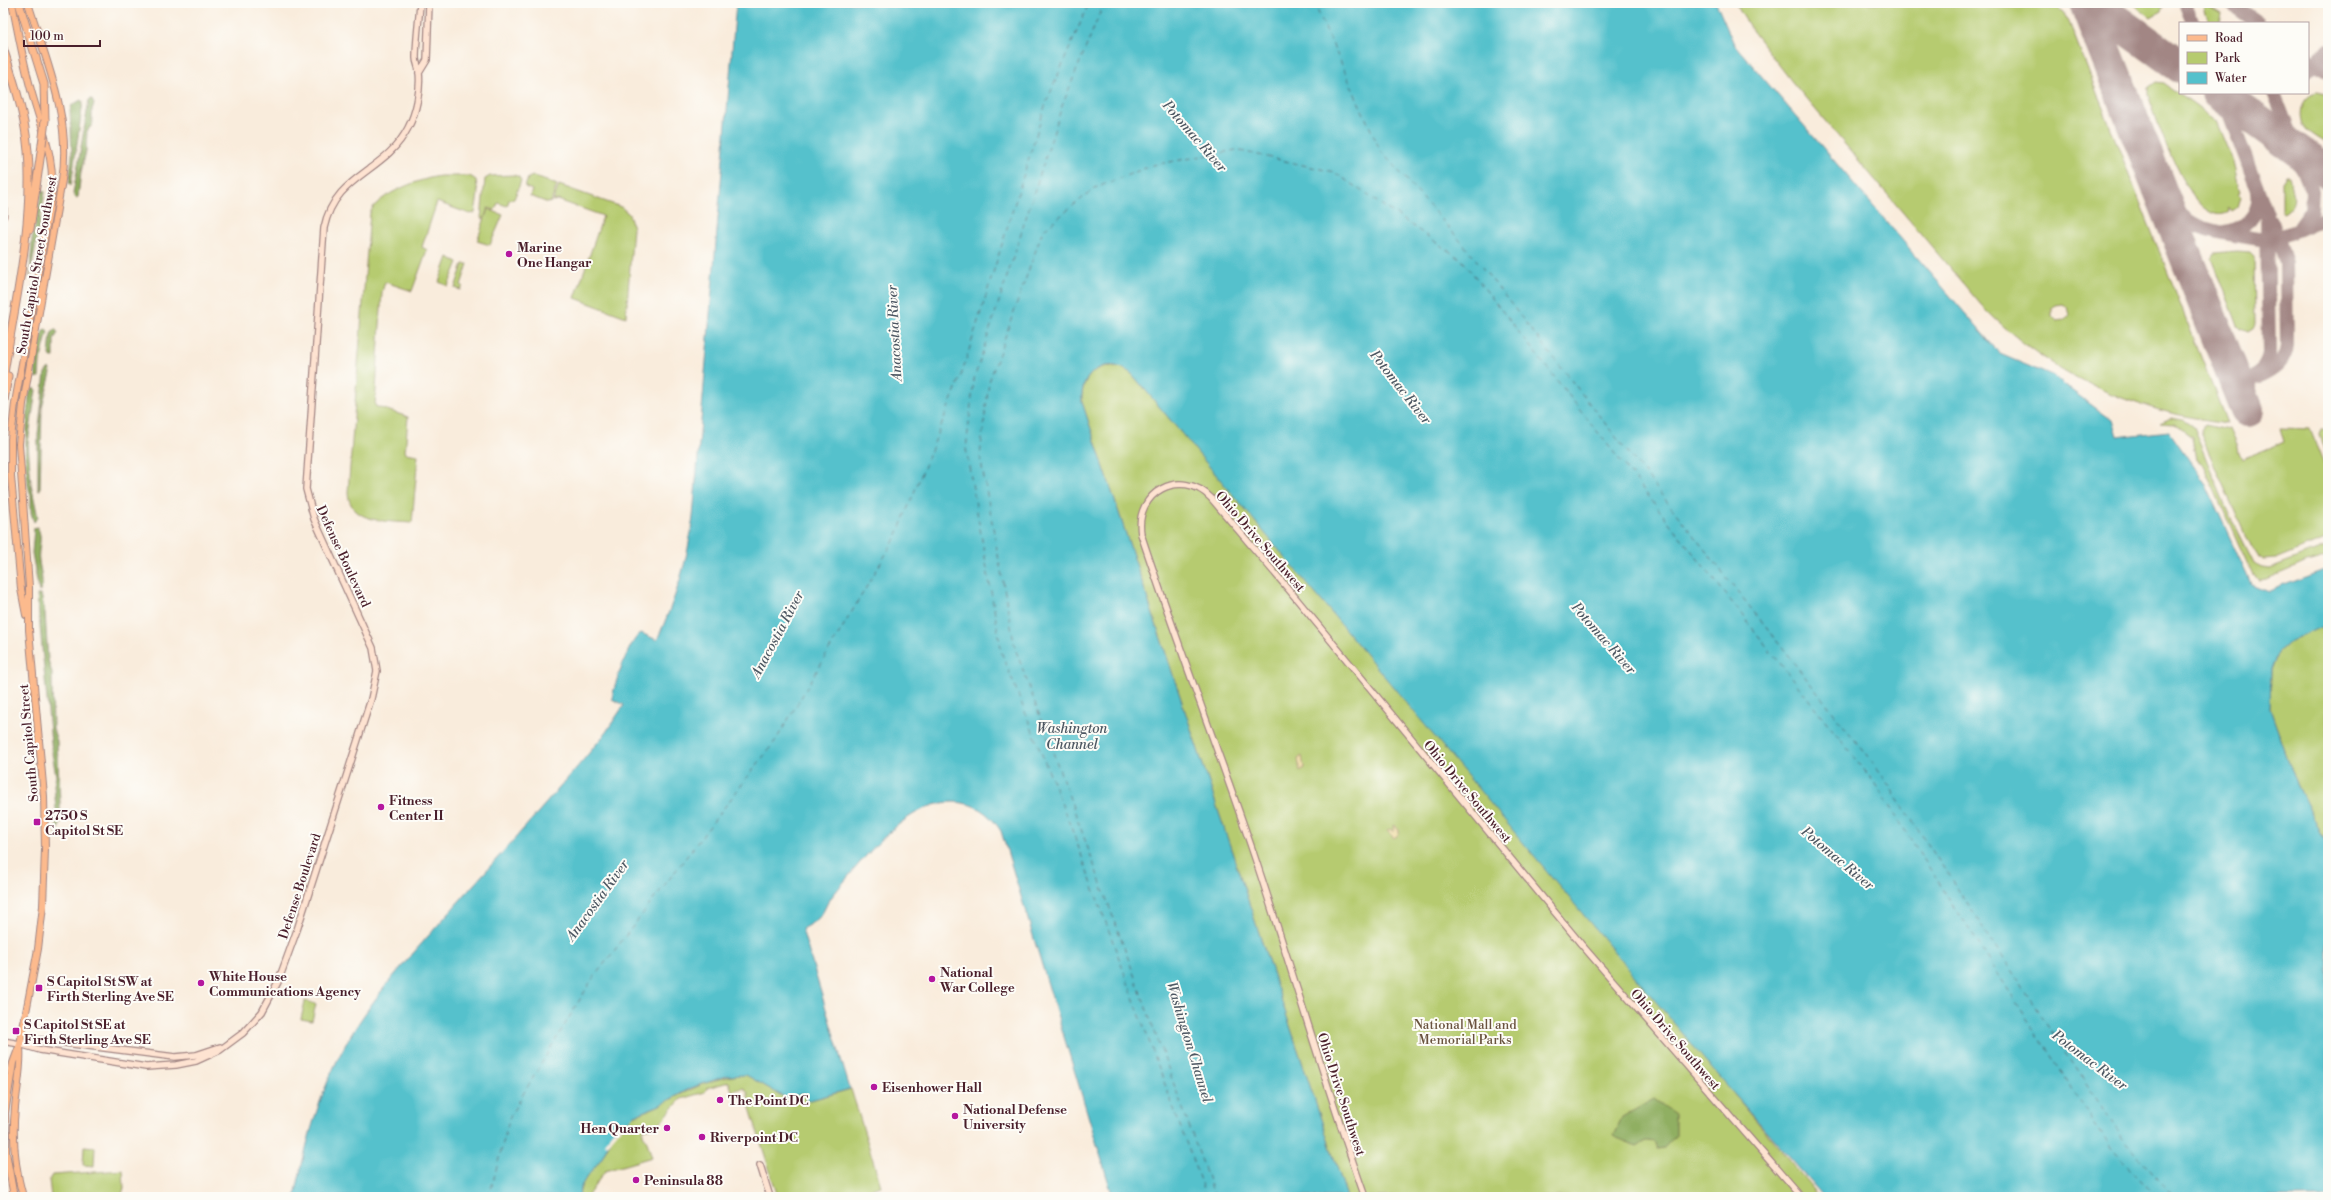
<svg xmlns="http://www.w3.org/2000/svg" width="2331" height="1200" viewBox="0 0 2331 1200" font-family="'Libre Bodoni',serif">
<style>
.green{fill:#b6cb6f;stroke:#80754d;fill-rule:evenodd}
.forest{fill:#90af62;stroke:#6d6746}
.sand{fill:#eeda9e;stroke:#9c7c64}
.water{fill:#54c1cc;stroke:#4f707c}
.pier{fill:#f9ecdc}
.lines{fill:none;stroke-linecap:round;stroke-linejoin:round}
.ferry{stroke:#4e5863;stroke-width:1;stroke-dasharray:5 4;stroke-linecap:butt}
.taxiway{stroke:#a28684;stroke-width:14}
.runway{stroke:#a28684;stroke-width:34}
.secondary-casing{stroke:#a28684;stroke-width:8}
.primary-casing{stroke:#a28684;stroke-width:8}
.highway-casing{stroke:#a28684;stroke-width:9}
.secondary{stroke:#fee3d1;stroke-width:5.5}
.primary{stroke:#fcba8d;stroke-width:6}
.highway{stroke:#fcba8d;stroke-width:7}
.highway-bridge-casing{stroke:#a28684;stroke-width:9;stroke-linecap:butt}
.highway-bridge{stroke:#fcba8d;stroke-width:7}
.poi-dot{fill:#b5179e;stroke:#fdfcf7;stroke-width:1.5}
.labels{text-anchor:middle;stroke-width:4;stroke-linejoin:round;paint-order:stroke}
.poi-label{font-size:13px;font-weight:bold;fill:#4a1f2b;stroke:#fdfcf7;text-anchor:start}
.street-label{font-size:13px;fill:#4a1f2b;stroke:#fdfcf7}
.park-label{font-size:13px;fill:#6a533f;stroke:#fdfcf7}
.water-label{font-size:14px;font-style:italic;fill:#4e5863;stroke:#fdfcf7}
</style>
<rect width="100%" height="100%" fill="#fdfcf7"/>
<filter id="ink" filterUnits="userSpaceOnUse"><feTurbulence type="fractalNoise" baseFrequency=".025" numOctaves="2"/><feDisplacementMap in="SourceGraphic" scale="8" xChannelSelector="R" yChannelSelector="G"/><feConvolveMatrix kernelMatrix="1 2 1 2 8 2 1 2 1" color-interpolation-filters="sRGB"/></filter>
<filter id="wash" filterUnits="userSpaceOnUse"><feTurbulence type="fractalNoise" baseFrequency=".012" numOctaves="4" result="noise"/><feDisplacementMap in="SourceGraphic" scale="16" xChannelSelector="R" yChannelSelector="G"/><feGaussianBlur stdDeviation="0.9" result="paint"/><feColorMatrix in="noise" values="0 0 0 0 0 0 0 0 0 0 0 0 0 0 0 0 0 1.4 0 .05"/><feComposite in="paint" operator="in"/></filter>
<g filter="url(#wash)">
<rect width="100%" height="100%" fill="#f9ecdc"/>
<!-- green -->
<path class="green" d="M1735,3h317l11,9 6,10 158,401c-97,-12 -176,-47 -245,-117l-189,-223 -42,-54zM2063,304l4,3 2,8 -5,5 -7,1 -5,-5v-8l4,-3z
M2132,3h32l-3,8 -10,6z
M2203,3l18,11 -2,9h-10z
M2156,82l8,1 52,38 17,41 7,31 -2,1 2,3 -3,10 -6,4 -2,-3h-1l1,4c-38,21 -72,-93 -81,-117v-7z
M2318,93l10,3v48c-7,-4 -15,-9 -21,-14 -11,-11 -6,-36 11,-37z
M514,175l5,2 2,4 -7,18 -5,1 -2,6 -9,-3 -3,7 -7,-2 -4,11 -3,-1 4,-39 5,-3z
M441,176h29l6,4 2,14 -3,19 -5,1 -33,-12 -15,45 5,3 -15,41 -27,-9 -3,10 -7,114 33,11 -3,36 13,2 -6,68c-24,-2 -63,1 -64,-31l22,-279c7,-19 52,-35 71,-37z
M533,176l24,9 -6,17 -3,1 -18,-7 2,-6 -7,-3 3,-9z
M2286,176h3c3,12 11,30 -5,37l-2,-3v-28z
M559,185l62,22 8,7 4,14 -7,89 -51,-19 28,-82 -45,-16 -5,1z
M488,209l15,6 -13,30 -13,-4z
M2236,251l14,1 4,4 1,67 -1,5 -6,4 -7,-3 -3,-3 -26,-68 3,-5z
M448,257l10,5 -10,24 -9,-4z
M463,264h5l-7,21 2,1 -2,4 -6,-2z
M1106,366l15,1 11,7 688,823h-473l-265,-795c-1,-18 6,-31 24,-36z
M2171,418l12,2 10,7 37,90 23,46 9,4 8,1 58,-22v10l-21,6 -40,17 -7,1 -7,-4 -50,-111 -7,-5 -4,-23 -17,-13 -15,-1z
M2204,424l25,5 13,30 42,-17 -4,-14 30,1 18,45v64l-52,21 -13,1 -5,-3 -12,-20 -44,-100 -2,-7z
M2328,429v31l-9,-25 2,-5z
M2328,624v224l-32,-66 -26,-73 1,-40 6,-16 11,-10z
M305,1001l11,3 -4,17 -11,-2z
M739,1075h7l40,23 19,-5 2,8 44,-12 30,97 -36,11h-67l-29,-92 -1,-12 -4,-5 -12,3 -3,-9 -22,6 -2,4 -24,7 -23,26 -15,5v5l3,4 6,18 -47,14 -18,26h-8c1,-17 13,-26 22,-39 8,-13 12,-25 24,-35 10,-10 23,-12 35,-18 27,-14 48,-26 79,-30z
M84,1146l11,1 -1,19 -11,-1z
M123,1170l1,18 -3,9h-70l-2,-17 3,-5z
M243,1194l1,3h-46z"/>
<!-- forest -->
<path class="forest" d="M92,99l2,5 -2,5v16l-5,6 -1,20 -5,21 -3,25 -2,1 -3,-4 16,-94z
M81,100l2,2 -12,84 -2,-3 3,-28 -2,-44 2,-6z
M42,190l3,2 -15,85 2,-38z
M46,329l2,2 -8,31 -1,15 -3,1 -1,-8 8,-40z
M55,329l3,4 -4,6v18h-2l-3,-2 2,-21z
M49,368l2,5 -9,35 -2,82 -2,-1v-54l7,-62z
M34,388l2,2 -8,53 3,41 7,34 -4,4 -3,-9v-17l-3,-10 -3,-29 4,-61 1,-5z
M37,527c7,10 0,23 2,34 1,9 5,19 2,28l-2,3 -7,-39 2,-25z
M41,594l4,19 3,47 4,13 1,56 4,12 4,81 -5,13 1,-14 -3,-36 2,-9 -4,-23 -15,-158z
M1654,1099l21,15v22l-11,12 -7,1 -3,-8 -6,-1 -11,7 -20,-8 -3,-4 8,-18z"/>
<!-- sand -->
<path class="sand" d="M1302,756l2,12 -4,3 -2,-12z
M1393,825l6,5v4l-5,4 -7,-7 3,-2 4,3z"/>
<!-- water -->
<path class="water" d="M736,3h980l18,41 266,310 52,22 60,44 5,17 52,-6 36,52 46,101 17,7 60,-22v55l-40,19 -11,10 -6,16 -1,40 26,73 32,66v349h-504l-111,-127 -581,-696c-24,-20 -53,-2 -50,28l265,795h-234l-112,-366c-9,-14 -21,-25 -38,-28 -53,-10 -103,60 -133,96 -4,5 -5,11 -9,16 -4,6 -13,10 -19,14l48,160 -43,12 -2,-8 -19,5 -40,-23 -20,1 -35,12 -31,17 -25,10 -10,8 -14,15 -9,20 -16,20 -6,10 -1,9h-284c11,-55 25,-108 53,-157 26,-45 62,-83 97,-123 53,-60 108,-120 159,-182l20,-30 -12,-6c2,-14 17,-59 29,-66l16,7c18,-40 31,-79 36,-123z"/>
<!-- pier -->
<path class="pier" d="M623,1120l2,3 -18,22 -3,-2z"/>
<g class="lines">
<!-- ferry -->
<path class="ferry" d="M1104,3l-42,103 -88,273 -8,70 36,205 72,181 132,362
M1314,3l66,147 90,102 410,520 245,370 49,55
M489,1197l21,-81 81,-135 185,-241 120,-203 64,-158 86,-276 43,-100
M1215,1197l-200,-549 -35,-192 9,-74 54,-152 52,-42 58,-23 83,-15 98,22 128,88 411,521 239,369 45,47"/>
<!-- taxiway -->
<path class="taxiway" d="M2185,3l8,20
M2230,3l28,20
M2149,43l31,11
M2308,59l20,14
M2308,70l20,-19
M2221,93l46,121 2,141c-4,17 -16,26 -32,32
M2274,93l38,98 -1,19 -12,17
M2159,189c24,35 40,41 81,47 10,1 21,5 31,3 19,-4 39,-15 57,-22
M2224,232c21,-2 37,-19 34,-40
M2259,377c15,-7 27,-15 28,-33l-1,-81 -14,-41"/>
<!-- runway -->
<path class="runway" d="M2086,3l161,407
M2092,3l88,63
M2218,93l110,79"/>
</g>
</g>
<g filter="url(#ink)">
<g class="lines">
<!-- secondary casing -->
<g class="secondary-casing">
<path id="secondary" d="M419,73l8,-13 2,-57
M3,1041l17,3 20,6 106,17 30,-2 20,-4 24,-11 23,-17 19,-21 16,-30 19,-52 74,-231 6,-28 -4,-23 -59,-129 -8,-30 18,-261c11,-54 61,-55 84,-100 8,-15 13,-38 11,-56 0,-5 -3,-9 -3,-14 0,-18 3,-37 4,-55
M21,1043l20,-3 134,17 21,-2 24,-8
M760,1165l10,32
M1365,1197c-41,-115 -74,-232 -113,-348 -36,-105 -76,-209 -111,-315 -7,-42 40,-67 70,-36l79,93 291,353 220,253"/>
</g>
<!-- primary casing -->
<g class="primary-casing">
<path id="primary" d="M12,3c6,29 11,58 19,87 10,37 26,71 20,110l-36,203 -4,36v37l10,113 5,26
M20,1046c2,21 -3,40 -5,62 -3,29 0,60 8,89
M14,1197l-8,-45 -1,-39 8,-50 7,-19 18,-95 5,-43 2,-57 -1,-53 -15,-166v-43l-10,-143 4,-40 39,-224c10,-61 -16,-120 -34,-177"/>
</g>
<!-- highway casing -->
<g class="highway-casing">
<path id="highway" d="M19,3l25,81 1,36
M3,48c11,33 22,67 25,103 6,76 -14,155 -25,229
M3,188v28
M30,229l12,-84
M3,407l5,-31"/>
</g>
<!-- secondary -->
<use href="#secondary" class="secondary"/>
<!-- primary -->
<use href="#primary" class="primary"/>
<!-- highway -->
<use href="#highway" class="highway"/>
<!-- highway-bridge casing -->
<g class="highway-bridge-casing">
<path id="highway-bridge" d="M42,145l3,-25"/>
</g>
<!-- highway-bridge -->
<use href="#highway-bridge" class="highway-bridge"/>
</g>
</g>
<!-- markers -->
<g class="poi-dot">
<circle cx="509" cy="254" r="4"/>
<circle cx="381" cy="807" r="4"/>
<rect x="33" y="818" width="8" height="8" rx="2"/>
<circle cx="932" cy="979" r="4"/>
<circle cx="201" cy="983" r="4"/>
<rect x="35" y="984" width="8" height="8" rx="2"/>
<rect x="12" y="1027" width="8" height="8" rx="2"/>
<circle cx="874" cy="1087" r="4"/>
<circle cx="720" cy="1100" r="4"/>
<circle cx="955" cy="1116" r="4"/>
<circle cx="667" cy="1128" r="4"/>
<circle cx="702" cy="1137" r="4"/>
<circle cx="636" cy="1180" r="4"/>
</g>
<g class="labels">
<!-- poi labels -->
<g class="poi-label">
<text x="517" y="252">Marine<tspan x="517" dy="15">One Hangar</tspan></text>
<text x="389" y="805">Fitness<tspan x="389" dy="15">Center II</tspan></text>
<text x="45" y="820">2750 S<tspan x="45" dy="15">Capitol St SE</tspan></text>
<text x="940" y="977">National<tspan x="940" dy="15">War College</tspan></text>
<text x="209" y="981">White House<tspan x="209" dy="15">Communications Agency</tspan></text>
<text x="47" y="986">S Capitol St SW at<tspan x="47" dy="15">Firth Sterling Ave SE</tspan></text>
<text x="24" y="1029">S Capitol St SE at<tspan x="24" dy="15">Firth Sterling Ave SE</tspan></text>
<text x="882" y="1092">Eisenhower Hall</text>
<text x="728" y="1105">The Point DC</text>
<text x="963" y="1114">National Defense<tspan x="963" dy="15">University</tspan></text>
<text x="659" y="1133" text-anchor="end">Hen Quarter</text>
<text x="710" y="1142">Riverpoint DC</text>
<text x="644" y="1185">Peninsula 88</text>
</g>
<!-- street labels -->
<g class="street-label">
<text transform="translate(36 265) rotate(-80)" y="5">South Capitol Street Southwest</text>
<text transform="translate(1261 541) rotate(49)" y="5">Ohio Drive Southwest</text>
<text transform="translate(344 556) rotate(65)" y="5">Defense Boulevard</text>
<text transform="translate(28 743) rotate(-95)" y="5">South Capitol Street</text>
<text transform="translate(1468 791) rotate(50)" y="5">Ohio Drive Southwest</text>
<text transform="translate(299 886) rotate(-72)" y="5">Defense Boulevard</text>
<text transform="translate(1676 1039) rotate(49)" y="5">Ohio Drive Southwest</text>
<text transform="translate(1342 1094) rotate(72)" y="5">Ohio Drive Southwest</text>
</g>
<!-- park labels -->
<g class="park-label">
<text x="1465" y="1029">National Mall and<tspan x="1465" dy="15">Memorial Parks</tspan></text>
</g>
<!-- water labels -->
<g class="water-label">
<text transform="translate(1195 136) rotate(49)" y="5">Potomac River</text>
<text transform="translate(894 333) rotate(-93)" y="5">Anacostia River</text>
<text transform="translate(1401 387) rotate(52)" y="5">Potomac River</text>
<text transform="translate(777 634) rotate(-62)" y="5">Anacostia River</text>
<text transform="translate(1604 638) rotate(49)" y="5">Potomac River</text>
<text x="1072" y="733">Washington<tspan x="1072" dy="16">Channel</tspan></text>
<text transform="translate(1838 858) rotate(40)" y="5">Potomac River</text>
<text transform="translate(597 900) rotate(-54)" y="5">Anacostia River</text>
<text transform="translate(1190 1042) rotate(73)" y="5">Washington Channel</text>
<text transform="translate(2090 1060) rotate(37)" y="5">Potomac River</text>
</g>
</g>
<!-- margin -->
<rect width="2331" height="1200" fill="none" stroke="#fdfcf7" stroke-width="16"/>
<!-- legend -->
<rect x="2179" y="22" width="130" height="72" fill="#fdfcf7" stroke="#b5a4a5"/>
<rect x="2187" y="35" width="20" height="6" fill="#fcba8d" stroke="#b5a4a5"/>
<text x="2215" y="42" font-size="12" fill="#4a1f2b">Road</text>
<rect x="2187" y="52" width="20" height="12" fill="#b6cb6f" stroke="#b5a4a5"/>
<text x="2215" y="62" font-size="12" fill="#4a1f2b">Park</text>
<rect x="2187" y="72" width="20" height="12" fill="#54c1cc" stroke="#b5a4a5"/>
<text x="2215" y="82" font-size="12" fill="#4a1f2b">Water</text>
<!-- scale -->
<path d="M24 40v6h76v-6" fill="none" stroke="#4a1f2b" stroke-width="2"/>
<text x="30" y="40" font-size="12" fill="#4a1f2b" stroke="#fdfcf7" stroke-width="3" paint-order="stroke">100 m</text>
</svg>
